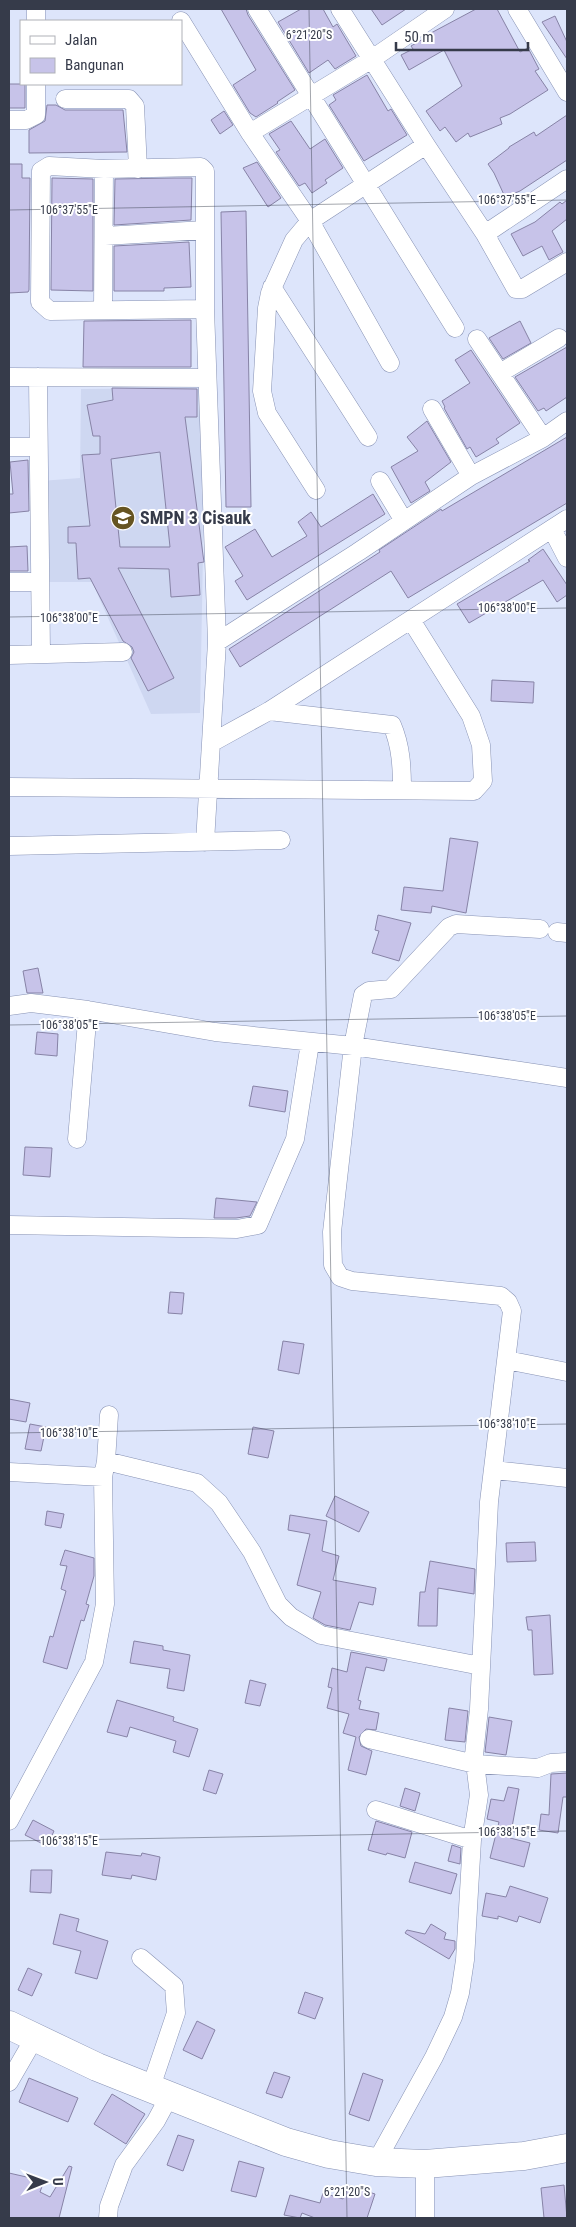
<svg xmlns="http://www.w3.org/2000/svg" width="576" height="2227" viewBox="0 0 576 2227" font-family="'Roboto Condensed',sans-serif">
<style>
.built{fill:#ced7f1}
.building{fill:#c7c3e9;stroke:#8783a6;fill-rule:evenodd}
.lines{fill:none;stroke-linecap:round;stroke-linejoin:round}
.street-casing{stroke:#8792b4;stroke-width:19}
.primary-casing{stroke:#8792b4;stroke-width:29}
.street{stroke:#fff;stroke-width:18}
.primary{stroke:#fff;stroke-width:28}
.ticks{fill:none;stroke:#363b4a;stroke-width:1;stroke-opacity:0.45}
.labels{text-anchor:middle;stroke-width:4;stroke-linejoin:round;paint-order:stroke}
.poi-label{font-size:18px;font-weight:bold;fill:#363b4a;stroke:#fff;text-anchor:start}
.ticks-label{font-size:12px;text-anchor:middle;fill:#363b4a;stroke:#fff;stroke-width:4;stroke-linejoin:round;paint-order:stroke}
</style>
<rect width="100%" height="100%" fill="#dde5fb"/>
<!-- built -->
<path class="built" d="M201,388l2,166 -3,159 -49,1 -59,-132h-47l-4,-101 39,-3 1,-89z"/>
<!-- building -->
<path class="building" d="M221,9h25l2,6 47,75 -18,12 1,1 -22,14 -6,-4 -17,-28 23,-15z
M301,9h22l10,18 4,-3 19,32 -21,13 -7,-9 -19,13 -31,-51z
M371,9h35l-24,16z
M476,9h21l23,43 8,-4 11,21 -4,2 13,19 -38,24 -10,4 2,6 -32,13 -2,-4 -12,9 -11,-15 -5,4 -14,-20 36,-25 -18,-36 -35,20 -8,-15 12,-6 -2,-3 21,-12 -1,-1z
M555,16l12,26v17l-25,-37z
M367,75l21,36 3,-2 16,26 -43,26 -35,-56 7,-5 -3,-5z
M9,84h16v24h-16z
M47,105h9l9,5h58l4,42 -98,1v-23l16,-9z
M224,111l9,14 -13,9 -9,-14z
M567,115v45l-47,31 -15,6 -11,-24 -6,-9 21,-16v-1l25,-15 2,4z
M291,121l19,28 15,-10 18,29 -18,12 2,3 -15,10 -7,-10 -6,3 -23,-34 4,-2 -11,-16z
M257,162l24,36 -13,9 -25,-39z
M9,164h13v14h8l-1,112 -1,2 -19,1z
M52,178l41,1v112l-42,-1z
M174,178h18l-1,42 -77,5 1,-46z
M567,200v19l-15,12 11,21 -14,8 -7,-14 -19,10 -12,-22 24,-12 25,-20 2,2z
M246,211l5,296h-25l-5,-295z
M189,242l2,45 -27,1v3h-50v-45z
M191,320v47h-108l1,-46z
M520,321l11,22 -28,16 -14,-21z
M567,347v50l-21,14 -2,-3 -6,3 -23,-34z
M471,350l49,73 -24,16 3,4 -23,14 -6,-10 -3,2 -23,-41 1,-1 -3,-6 28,-18 -15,-23z
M112,388l85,1v28h-12l18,138 1,7 -6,1 2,32 -29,2 -2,-28 -51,-1 56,110 -26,13 -17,-33 3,-6 -2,-5 -9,-6 -33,-63 -12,1 -2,-36h-8v-16l22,-1 -8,-71 18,-1v-18h-7l-6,-31 26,-5zM160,452l10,95h-50l-9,-88z
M427,421l24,41 -26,20 5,9 -19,12 -20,-36 27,-16 -11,-14z
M567,437v66l-159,95 -17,-27 -151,96 -11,-18 151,-97 -1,-2 62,-41 1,2z
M28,460l1,51 -20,2v-19h4l-3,-32z
M373,494l12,20 -138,86 -12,-19 8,-5 -18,-29 30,-18 17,28 35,-21 -9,-14 13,-10 10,15z
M27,546l1,25h-19v-24z
M543,549l24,36v10l-10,7 -14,-22 -74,43 -12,-19 73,-43 -2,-1z
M492,680l42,2 -1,21 -42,-2z
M450,838l28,4 -12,71 -34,-7 -1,7 -30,-3 3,-23 39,4z
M378,915l33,8 -12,38 -27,-8 7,-22 -4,-1z
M38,968l5,25h-16l-4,-22z
M37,1032l21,2 -1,22 -22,-2z
M253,1086l35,5 -3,21 -36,-6z
M25,1147l27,1 -2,29 -27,-2z
M216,1198l41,4 -7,14 -14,2h-22z
M170,1292l14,1 -2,21 -14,-1z
M283,1341l21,3 -5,30 -21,-4z
M9,1399l21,4 -4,19 -17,-3z
M30,1424l16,3 -5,24 -16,-2z
M253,1427l21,4 -6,27 -20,-4z
M335,1496l34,16 -10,20 -33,-16z
M47,1511l17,3 -3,14 -16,-3z
M290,1515l37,6 -5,30 17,5 -6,24 43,8 -3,17 -14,-3 -9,28 -25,-5 -12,-7 8,-26 -24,-7 13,-51 -22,-4z
M535,1542l1,19 -29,1 -1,-19z
M65,1550l29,8v18l-8,28 3,1 -5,16 -3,-1 -14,49 -24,-7 7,-26 3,1 13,-46 -5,-2 6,-23 -7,-1z
M430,1561l45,8 -1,25 -36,-6 -1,38h-19l2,-34h5z
M550,1615l3,59 -19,1 -2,-45h-4l-2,-13z
M134,1641l29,5v4l27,5 -6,36 -17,-3 3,-19 -40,-6z
M351,1652l36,7 -3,12 -18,-4 -8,33 3,1 -2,8 20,4 -3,17 -10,-1 -7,8 2,9 11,5 -6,24 -18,-5 8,-33 -13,-4 6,-19 -22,-6 5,-20 -4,-1 4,-19 15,4z
M250,1680l16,4 -6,22 -15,-3z
M117,1700l57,17 -1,4 25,8 -9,28 -16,-5 3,-11 -46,-14 -3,10 -20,-5z
M449,1708l19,3 -3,31 -20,-2z
M489,1717l23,4 -6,34 -21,-3z
M209,1770l14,4 -7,20 -13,-4z
M567,1773v24h-4l-5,36 -19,-3 2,-16 8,1 2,-41z
M508,1787l11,2 -9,49 20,5 -6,24 -34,-9 9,-36 -12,-3 4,-20 13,2z
M405,1788l15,5 -5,18 -15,-5z
M33,1820l21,11 -7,15 -22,-11z
M376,1821l36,11 -7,26 -18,-5 -1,2 -18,-5z
M452,1845l9,3 -1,16 -12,-3z
M106,1852l35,4 1,-3 18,4 -4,23 -24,-5 -1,4 -29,-4z
M415,1862l42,12 -6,20 -42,-12z
M31,1870h21l-1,23 -21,-1z
M510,1886l38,12 -8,25 -21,-7 -2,6 -19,-6v3l-16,-3 4,-23 20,4z
M60,1914l19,5 -3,12 32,10 -11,38 -22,-6 6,-22 -28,-7z
M431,1924l15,9 -2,6 11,2v8l-6,10 -44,-26 2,-3 18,4z
M28,1968l14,6 -10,22 -14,-6z
M305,1992l18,6 -8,21 -17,-6z
M197,2021l18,9 -13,29 -19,-9z
M274,2072l16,5 -8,21 -16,-5z
M363,2073l20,7 -14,41 -20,-7z
M29,2078l49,20 -10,24 -49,-20z
M112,2094l33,20 -19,30 -32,-20z
M178,2135l16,5 -11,31 -16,-6z
M239,2161l25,7 -8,29 -25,-6z
M69,2166l3,1 -13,51h-50v-45l35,8 -4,11 10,5z
M348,2185l27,9 -8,24h-52l-13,-5 -2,5 -16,-3 6,-20 30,8 3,-10 20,6z
M564,2185l3,33h-23l-3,-30z"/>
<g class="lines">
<!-- street casing -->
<g class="street-casing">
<path id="street" d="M257,9l198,319
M340,9l86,136 59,89 31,55h6l45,-27
M517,9l50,83
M36,21v-12
M181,21l69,112 60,88 116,-76
M65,99h64l6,7 3,63
M9,120h17l10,-5v-31
M250,133l122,-74 73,-50
M485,234l82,-55
M105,236l99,-6
M272,287l96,150
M205,309l-155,2 -10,-9 1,-131 8,-5 55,3 97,-2 4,4v138l12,333 -6,101
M103,310l1,-141
M477,339l66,99
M500,373l59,-35
M9,377l198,1
M38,377l3,276
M432,409l39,67
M9,447h29
M380,481l24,40
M316,490l-49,-77 -5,-22 5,-83 3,-15 24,-53 16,-19 80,142
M552,529l15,29
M9,582h31
M217,642l141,-90 113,-76 72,-38 24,-17
M9,655l114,-3
M269,711l123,14c9,21 10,42 10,65
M9,787l465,4 9,-10 -2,-36 -10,-29 -60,-96
M205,842l6,-99 58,-32 298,-192
M9,846l272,-6
M557,932l10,1
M9,1006l22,-3 57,7 127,22 138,14 214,32
M77,1139l11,-129
M9,1225l228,4 21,-4 37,-86 15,-96
M507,1360l60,12
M106,1461l91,22 22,20 33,49 26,52 13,13 30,18 160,31
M494,1470l73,8
M9,1472l94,5
M369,1739l106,25 63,4 13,-5 16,-1
M376,1810l96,30
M9,1821l85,-159 11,-58 -2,-127 3,-16 3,-46
M141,1958l33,28 2,27 -25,74
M9,2082l26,-45
M376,2162l58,-105 19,-40 7,-24 5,-33 7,-120 7,-45 -5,-40 5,-46 10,-207 23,-191 -4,-9 -7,-6 -149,-15 -12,-4 -7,-12 -1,-33 21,-186 10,-51 6,-4 22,-2 58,-62 7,-3 84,5
M425,2164v54
M108,2218l1,-12 15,-41 32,-44 14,-26"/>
</g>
<!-- primary casing -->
<g class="primary-casing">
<path id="primary" d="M9,2025l88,42 189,75 43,12 47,8 49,2 99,-8 43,-8"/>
</g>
<!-- street -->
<use href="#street" class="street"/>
<!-- primary -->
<use href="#primary" class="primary"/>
</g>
<!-- ticks -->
<path class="ticks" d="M309,9l38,2209M9,210l558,-10M9,617l558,-9M9,1025l558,-9M9,1433l558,-9M9,1841l558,-10"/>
<!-- icons -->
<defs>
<g id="school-disc" transform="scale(1.25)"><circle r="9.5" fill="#665422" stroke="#fff"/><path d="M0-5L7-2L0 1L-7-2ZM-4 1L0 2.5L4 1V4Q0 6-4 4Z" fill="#fff"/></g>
</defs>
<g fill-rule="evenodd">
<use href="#school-disc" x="123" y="518"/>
</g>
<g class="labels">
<!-- poi labels -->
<g class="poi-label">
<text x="140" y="524">SMPN 3 Cisauk</text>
</g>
</g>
<g class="ticks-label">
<text x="309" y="39">6°21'20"S</text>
<text x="507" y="204">106°37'55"E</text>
<text x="69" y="214">106°37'55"E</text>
<text x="507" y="612">106°38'00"E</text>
<text x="69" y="622">106°38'00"E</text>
<text x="507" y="1020">106°38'05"E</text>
<text x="69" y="1029">106°38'05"E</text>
<text x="507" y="1428">106°38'10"E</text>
<text x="69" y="1437">106°38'10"E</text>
<text x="507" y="1836">106°38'15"E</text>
<text x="69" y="1845">106°38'15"E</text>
<text x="347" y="2196">6°21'20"S</text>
</g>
<!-- border -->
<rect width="576" height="2227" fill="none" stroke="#363b4a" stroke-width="20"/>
<!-- legend -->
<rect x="20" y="20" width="162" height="65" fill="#ffffff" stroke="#afb1b7"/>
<rect x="30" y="36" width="25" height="8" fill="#ffffff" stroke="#afb1b7"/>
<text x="65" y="45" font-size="15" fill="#363b4a">Jalan</text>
<rect x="30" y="58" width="25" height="15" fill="#c7c3e9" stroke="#afb1b7"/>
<text x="65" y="70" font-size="15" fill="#363b4a">Bangunan</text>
<!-- north arrow -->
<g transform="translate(45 2182) rotate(89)" stroke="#ffffff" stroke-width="4" paint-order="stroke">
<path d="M0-4L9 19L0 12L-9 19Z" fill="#363b4a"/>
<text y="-8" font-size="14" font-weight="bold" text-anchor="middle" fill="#363b4a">U</text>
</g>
<!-- scale -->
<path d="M396 42v8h132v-8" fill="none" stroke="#363b4a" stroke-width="2.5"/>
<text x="404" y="42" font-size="15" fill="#363b4a" stroke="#ffffff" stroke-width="4" paint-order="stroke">50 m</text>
</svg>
